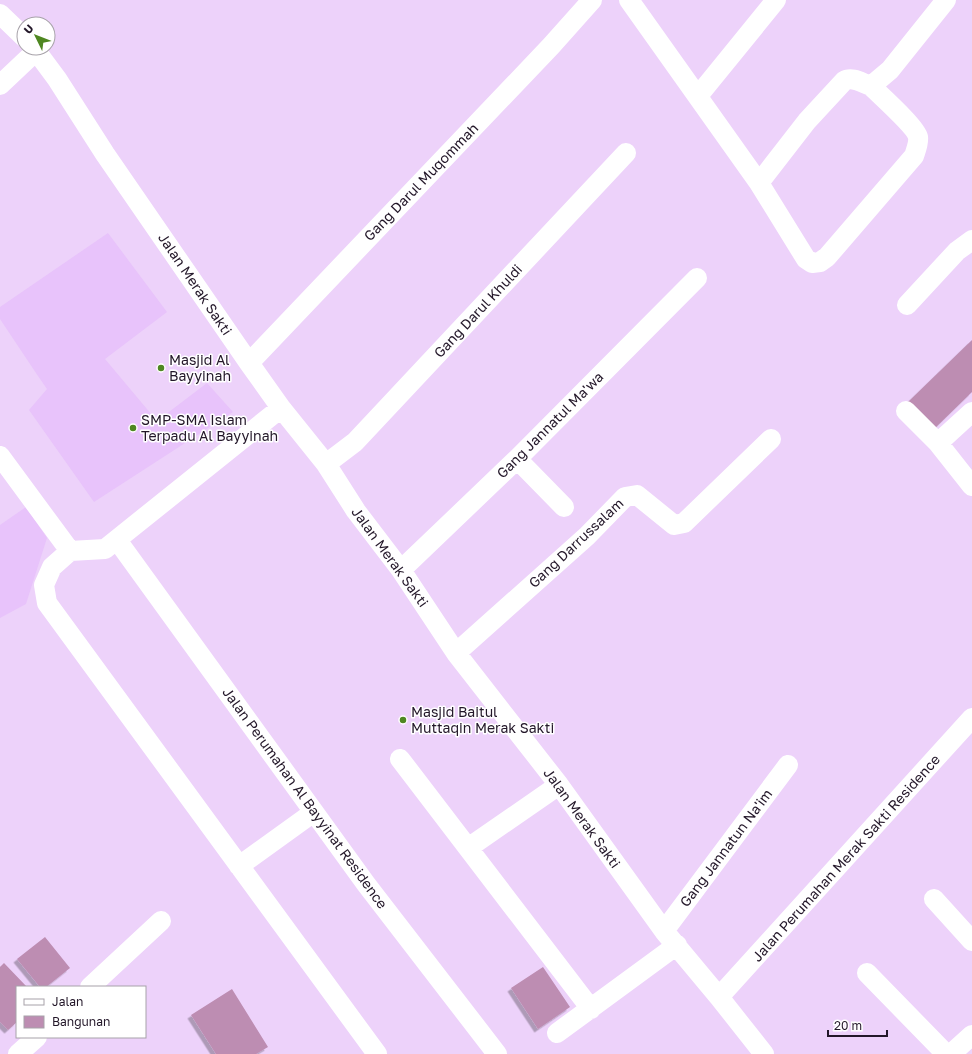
<svg xmlns="http://www.w3.org/2000/svg" width="972" height="1054" viewBox="0 0 972 1054" font-family="'Golos Text',sans-serif">
<style>
.built{fill:#e8c3fb}
.building{fill:#bd8db2;filter:url(#shadow)}
.lines{fill:none;stroke-linecap:round;stroke-linejoin:round}
.minor{stroke:#fff;stroke-width:20}
.poi-dot{fill:#4e8721;stroke:#fff;stroke-width:1.5}
.labels{text-anchor:middle;stroke-width:3;stroke-linejoin:round;paint-order:stroke}
.street-label{font-size:14px;fill:#231729;stroke:#fff}
.poi-label{font-size:14px;fill:#231729;stroke:#fff;text-anchor:start}
</style>
<defs>
<filter id="shadow"><feDropShadow dx="-3.5" dy="3.5" stdDeviation="0" flood-color="#0004"/></filter>
</defs>
<rect width="100%" height="100%" fill="#edd2fa"/>
<!-- built -->
<path class="built" d="M108,233l59,79 -62,47 52,62 50,-38 26,29 -139,90 -65,-92 18,-21 -9,-13 -38,-57v-12z
M26,507l21,31 -21,66 -26,14v-93z"/>
<!-- building -->
<path class="building" d="M972,340v52l-38,37 -26,-27z
M45,937l25,31 -24,19h-6l-23,-28z
M4,963l23,24h-10v35l-9,8 -8,-8v-55z
M543,967l27,40 -32,22 -27,-41z
M232,989l36,58 -12,7h-40l-25,-39z"/>
<g class="lines">
<!-- minor -->
<path class="minor" d="M629,0l130,183 47,76 6,4 8,-1 7,-5 87,-101c2,-6 5,-13 4,-19 -2,-10 -38,-42 -47,-51
M0,14l24,23
M34,48l23,31 48,75 144,209 32,45 45,56 30,47 45,59 55,83 103,132 105,146 55,66 45,57
M0,85l36,-34
M698,96l78,-96
M759,183l48,-62 37,-40c8,-5 18,2 27,5l19,-16 56,-70
M907,305l50,-54 15,-11
M249,363l302,-317 41,-46
M906,411l32,32 34,43
M938,443l34,-31
M0,456l70,95
M517,459l47,48
M326,464l29,-22 271,-289
M117,540l249,344 131,170
M70,551l-18,16 -8,18 3,18 330,451
M70,551l35,-2 176,-141
M401,570l116,-111 180,-181
M456,653l131,-117 38,-39 12,-2 37,30 10,-2 87,-84
M400,759l191,250
M468,848l91,-63
M239,866l75,-54
M934,899l38,42
M664,931l124,-166
M867,973l79,81
M90,987l71,-66
M719,997l253,-279
M557,1033l120,-88
M18,1054l19,-17
M951,1054l21,-19"/>
</g>
<!-- markers -->
<g class="poi-dot">
<circle cx="161" cy="368" r="4"/>
<circle cx="133" cy="428" r="4"/>
<circle cx="403" cy="720" r="4"/>
</g>
<g class="labels">
<!-- street labels -->
<g class="street-label">
<text transform="translate(421 182) rotate(-46)" y="5">Gang Darul Muqommah</text>
<text transform="translate(195 284) rotate(56)" y="5">Jalan Merak Sakti</text>
<text transform="translate(478 311) rotate(-47)" y="5">Gang Darul Khuldi</text>
<text transform="translate(550 425) rotate(-45)" y="5">Gang Jannatul Ma'wa</text>
<text transform="translate(576 543) rotate(-43)" y="5">Gang Darrussalam</text>
<text transform="translate(390 557) rotate(54)" y="5">Jalan Merak Sakti</text>
<text transform="translate(305 798) rotate(54)" y="5">Jalan Perumahan Al Bayyinat Residence</text>
<text transform="translate(582 818) rotate(54)" y="5">Jalan Merak Sakti</text>
<text transform="translate(726 848) rotate(-53)" y="5">Gang Jannatun Na'im</text>
<text transform="translate(846 858) rotate(-48)" y="5">Jalan Perumahan Merak Sakti Residence</text>
</g>
<!-- poi labels -->
<g class="poi-label">
<text x="169" y="365">Masjid Al<tspan x="169" dy="16">Bayyinah</tspan></text>
<text x="141" y="425">SMP-SMA Islam<tspan x="141" dy="16">Terpadu Al Bayyinah</tspan></text>
<text x="411" y="717">Masjid Baitul<tspan x="411" dy="16">Muttaqin Merak Sakti</tspan></text>
</g>
</g>
<!-- legend -->
<rect x="16" y="986" width="130" height="52" fill="#ffffff" stroke="#a7a2a9"/>
<rect x="24" y="999" width="20" height="6" fill="#ffffff" stroke="#a7a2a9"/>
<text x="52" y="1006" font-size="12" fill="#231729">Jalan</text>
<rect x="24" y="1016" width="20" height="12" fill="#bd8db2" stroke="#a7a2a9"/>
<text x="52" y="1026" font-size="12" fill="#231729">Bangunan</text>
<!-- north arrow -->
<g transform="translate(36 36) rotate(313)"><circle r="19" fill="#ffffff" stroke="#a7a2a9"/>
<path d="M0-3L7 15L0 10L-7 15Z" fill="#4e8721"/>
<text y="-6" font-size="11" font-weight="bold" text-anchor="middle" fill="#231729">U</text>
</g>
<!-- scale -->
<path d="M828 1030v6h59v-6" fill="none" stroke="#231729" stroke-width="2"/>
<text x="834" y="1030" font-size="12" fill="#231729" stroke="#ffffff" stroke-width="3" paint-order="stroke">20 m</text>
</svg>
